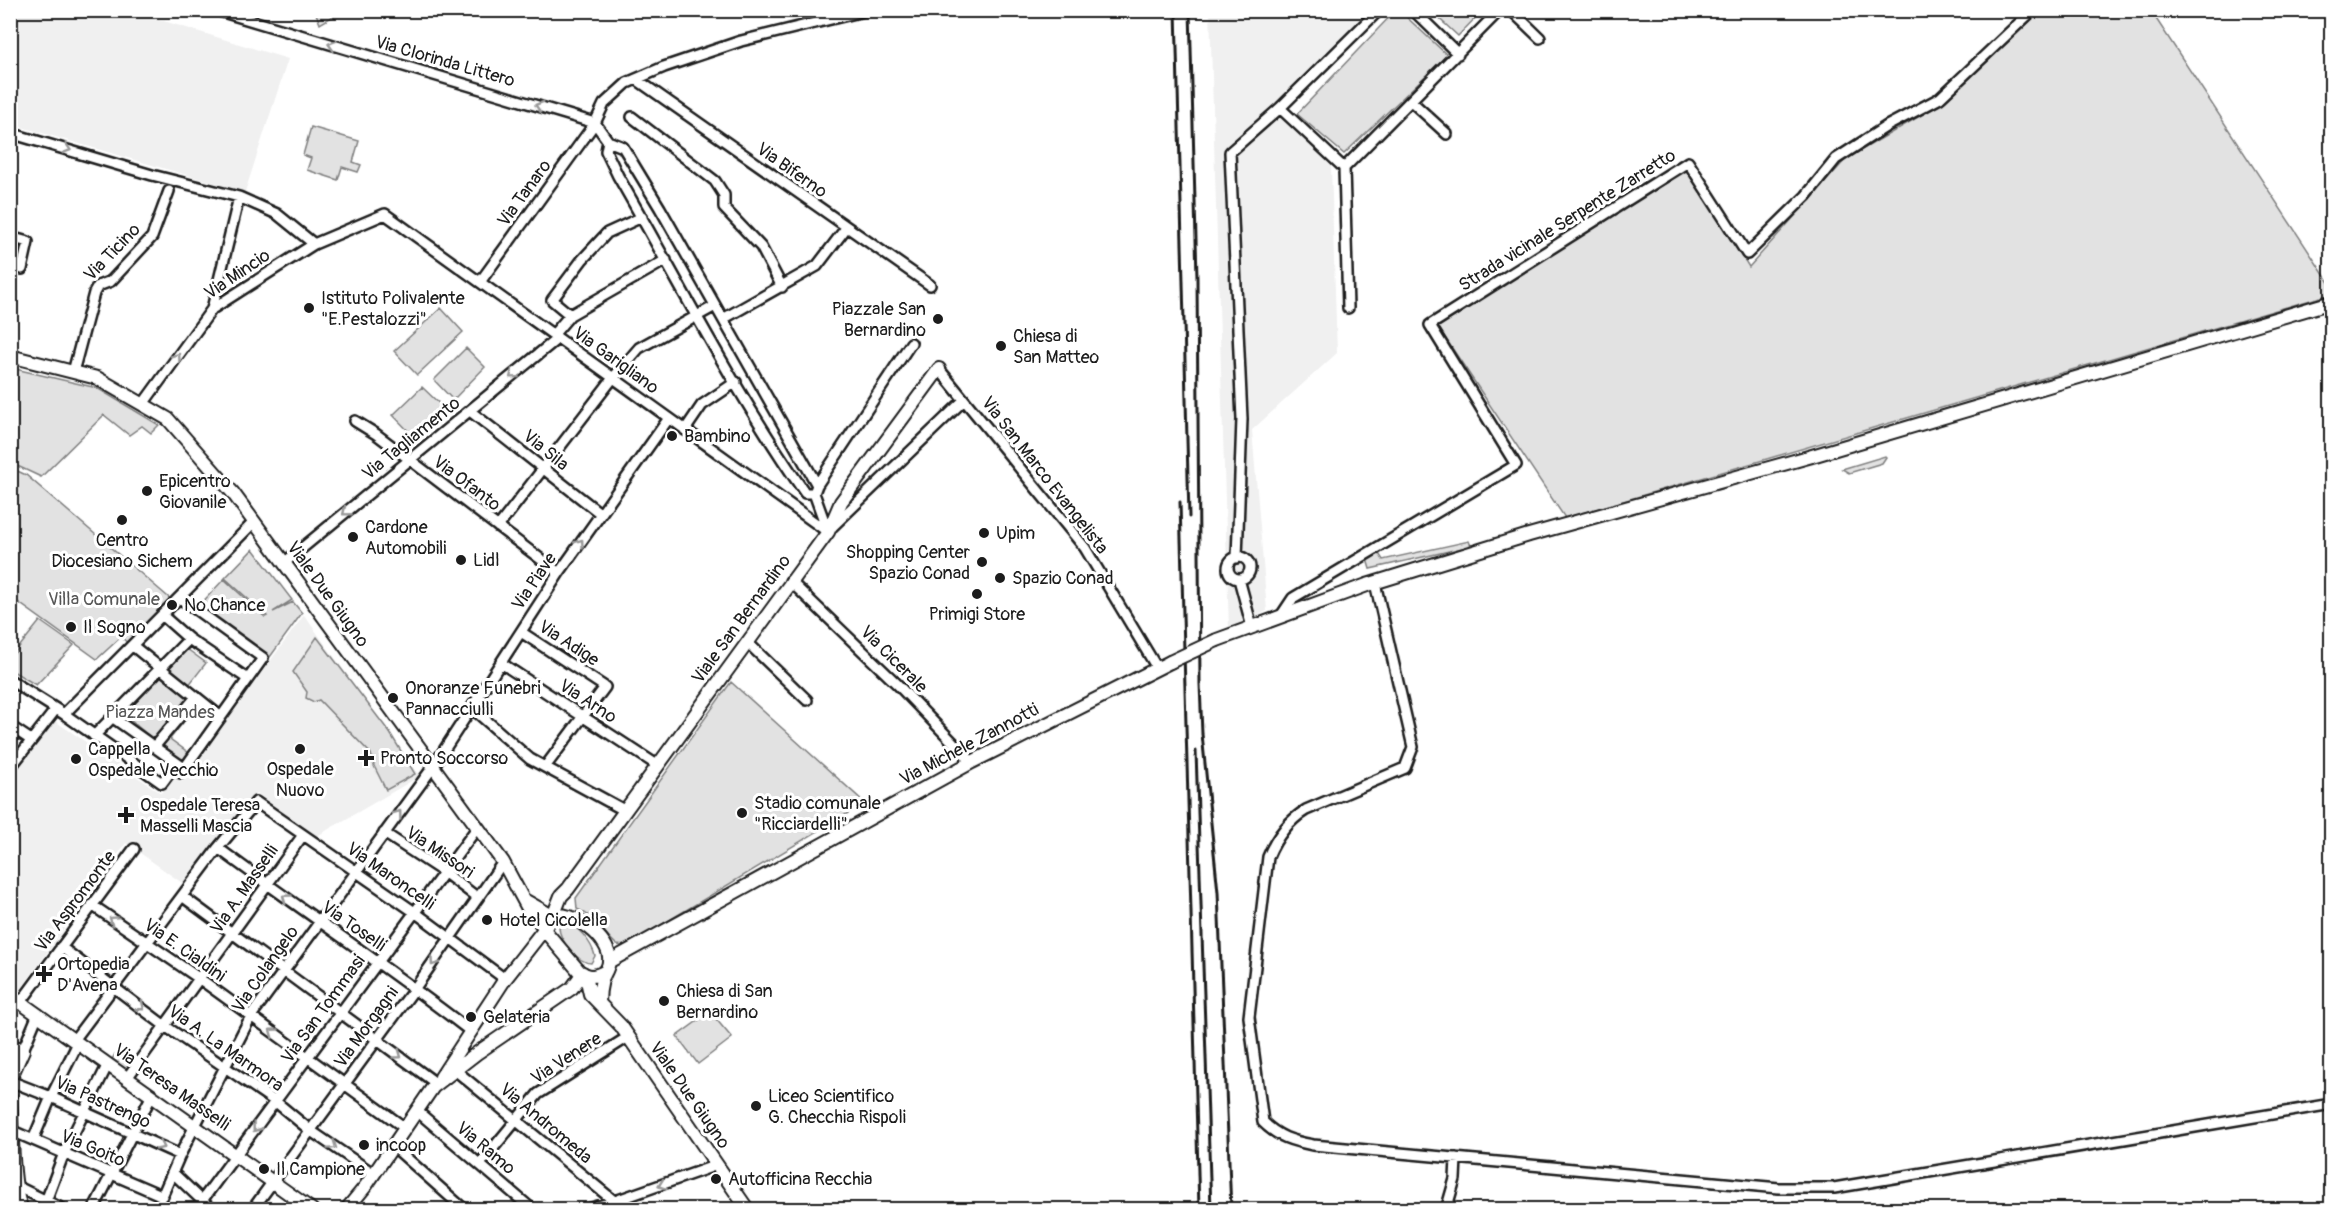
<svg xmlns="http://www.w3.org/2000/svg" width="2342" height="1220" viewBox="0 0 2342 1220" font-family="Pangolin,sans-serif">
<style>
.built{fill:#f0f0f0}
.green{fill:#e2e2e2;stroke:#7f7f7f;stroke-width:1.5}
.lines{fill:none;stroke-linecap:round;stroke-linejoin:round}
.street-casing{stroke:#1c1c1c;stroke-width:14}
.secondary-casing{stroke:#1c1c1c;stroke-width:16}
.street{stroke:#fff;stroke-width:9}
.secondary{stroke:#fff;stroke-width:12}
.rail{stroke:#1c1c1c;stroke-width:3}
.secondary-bridge-casing{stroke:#1c1c1c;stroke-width:16;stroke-linecap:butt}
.secondary-bridge{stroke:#fff;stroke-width:12}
.oneway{stroke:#999}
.poi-dot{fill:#1c1c1c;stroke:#fff;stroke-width:2}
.labels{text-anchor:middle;stroke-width:6;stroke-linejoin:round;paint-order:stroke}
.street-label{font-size:18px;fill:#1c1c1c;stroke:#fff}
.poi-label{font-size:18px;fill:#1c1c1c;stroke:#fff;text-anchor:start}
.park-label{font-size:18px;fill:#575757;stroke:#fff}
</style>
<rect width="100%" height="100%" fill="#fff"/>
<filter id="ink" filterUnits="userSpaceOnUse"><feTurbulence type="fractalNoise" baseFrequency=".0167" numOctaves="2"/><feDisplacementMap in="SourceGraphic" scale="12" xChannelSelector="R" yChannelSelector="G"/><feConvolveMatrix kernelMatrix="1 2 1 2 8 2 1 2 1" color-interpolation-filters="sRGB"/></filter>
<g filter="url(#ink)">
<!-- built -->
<path class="built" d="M11,11h120l157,48 -43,133 -234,-68z
M1210,11h172l-104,103 53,52 6,187 -85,77 15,181 -38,19z
M304,615l116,161 -103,60 -60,-43 -72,92 -59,-42 -105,146 -10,-8v-204l41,-58 109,74 13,-19 9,6z"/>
<!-- green -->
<path class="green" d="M1396,10l4,1 47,44 -103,99 -47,-40z
M2042,10l109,1 181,276 -1,7 -766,224 -127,-191 93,-62 157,-95 61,97 97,-108 100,-58z
M315,11h27l-22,13z
M1431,11h51l-24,25z
M311,127l48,14 -6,21 8,3 -3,7 -16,-5 -4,13 -31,-10 4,-12 -8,-3z
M441,308l22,24 -46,43 -23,-24z
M466,348l19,19 -32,33 -19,-20z
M11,368l86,20 62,37 -8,8 -9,-7 -13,9 -25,-20 -63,62 -30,-14z
M422,387l25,24 -30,29 -24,-25z
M1885,456l1,1 -4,6 -33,10 -7,-4z
M11,468l15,7 148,127 -43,44 -10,-9 -24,22 -86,-62z
M1469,541l2,5 -101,23 -3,-10 11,-7 5,8z
M253,549l39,51 -19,12 20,-10 9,11 -32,44 -72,-50 26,-28 41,38 2,-1 -42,-38z
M40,621l34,24 -38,40 -25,-15v-13z
M317,637l73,96 25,41 -29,16 -12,-24 -3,-12 -52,-54 -5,2 -8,-4 1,-6 -14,-20z
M187,649l19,14 -18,23 32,25 -8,11 -18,-13 -24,30 19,14 -7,10 -58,-48z
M731,682l134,121 -239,143 -9,-1c-14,-12 -22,-29 -40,-36l-1,-11z
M564,922c13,2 28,21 31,34l-4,7c-13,0 -32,-23 -32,-36z
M710,1012l22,26 -34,26 -21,-28z
M140,1051l4,2 -15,21 -18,-13 4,-7 15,11z"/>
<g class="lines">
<!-- street casing -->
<g class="street-casing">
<path id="street" d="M216,10l379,113
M1413,10l45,44
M1511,10l29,28
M636,79l294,206
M1411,101l36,33
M1280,108l64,60 4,140
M632,117l83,64 9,14v13l37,39 21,40
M595,123l13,18
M10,133l142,42 87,22 38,17 37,30
M1344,168l156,-158
M10,237l18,5 -6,27
M480,282l115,-159 9,-19 23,-21 37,-16 77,-26 127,-31
M212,309l27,-112
M570,315l-18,-15 30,-40 25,-27 35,-16
M723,319l94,-53 29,-38
M553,335l17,-20 96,-55
M939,369l146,179 72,120
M73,372l21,-79 4,-7 13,-5 41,-44 17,-46
M143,404l69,-95 102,-65 71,-30 443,318
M470,411l131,103
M355,421l21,13 183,139
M685,430l17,-25 34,-23
M817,485l-157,-277 -37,-61 -15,-6 -2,10 12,25c61,106 117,217 187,317h9l3,-8 94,-142
M814,493l14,39
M498,527l115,-149 26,-30 76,-42
M831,528l133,-128
M1228 568a11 11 0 1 1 22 0a11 11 0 1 1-22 0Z
M1237,558l5,-139 -12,-267 50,-44 99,-98
M284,563l274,-225
M1239,579l13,48
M790,581l107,103 75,78
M1375,583l38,164 -8,21 -99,42c-18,11 -30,28 -38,47l-19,160 14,105c15,15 29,19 50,23l466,43h55l498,-84
M163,616l26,23
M1281,616l12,-18 223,-133 -86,-140 258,-163 59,92 59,-58 30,-37 51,-33 53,-28 93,-88
M521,632l84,55 -60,80
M747,642l60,58
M133,646l88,71
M501,663l156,102
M10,680l54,34 98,69 11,-15 8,5 82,-115 -83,-60
M472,708l58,51 94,51
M64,714l189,-191
M112,717l72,51
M10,726l21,14
M94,736l95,-97 59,40
M154,747l42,-50
M10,768l46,-59
M384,833l61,40 33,25
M218,848c83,62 170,119 252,183
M182,896l255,188
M92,905l108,74 205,149
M61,947l104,79 111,76 35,29 63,43
M21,1002l113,-153
M74,1040l144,-192 38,-46 160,111 89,66
M23,1050l15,-36
M455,1070l170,140
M127,1078l176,-243
M10,1081l41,16 129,58
M417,1111l116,99
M10,1130l153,66
M33,1140l18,-43 27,-54
M393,1146l72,64
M480,1164l58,-70 90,-57
M173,1173l39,37
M12,1184l53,26
M46,1201l18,-48 44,-89
M93,1210l59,-115
M156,1210l24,-55 71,-139 182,-249 126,-194 110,-155
M195,1210l282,-382
M252,1210l163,-222 88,-126
M585,1210l30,-9 102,-36
M1446,1210l9,-31 1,-21"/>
</g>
<!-- secondary casing -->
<g class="secondary-casing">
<path id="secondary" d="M10,356l87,22 71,41 65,74 270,369 28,52 14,13
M1217,640l150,-55 162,-50 283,-79 520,-154
M524,900l28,16
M554,914l7,-18 7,-7 260,-357 13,-30 98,-133
M610,961l362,-199 198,-100
M586,976l4,18 31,32 127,184
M10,995l302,215
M599,1003c0,-8 1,-16 3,-24 2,-5 7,-12 7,-18 3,-22 -37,-52 -57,-45l-7,12 1,4 33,39c11,7 16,6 27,0
M10,1045l13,5 -13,29
M441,1077l64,-98 40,-51
M10,1095c2,24 1,99 13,115
M346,1210l19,-23 68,-100 44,-34 95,-65 11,-15"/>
</g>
<!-- street -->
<use href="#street" class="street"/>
<!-- secondary -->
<use href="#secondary" class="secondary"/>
<!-- rail -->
<path class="rail" d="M1176,10l13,507
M1190,10l7,268 3,406 2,50 16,158 13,318
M1180,502l19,708
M1196,751l15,459"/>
<!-- secondary-bridge casing -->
<g class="secondary-bridge-casing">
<path id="secondary-bridge" d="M1170,662l47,-22"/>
</g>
<!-- secondary-bridge -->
<use href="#secondary-bridge" class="secondary-bridge"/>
</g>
<!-- one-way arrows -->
<defs><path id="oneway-chevron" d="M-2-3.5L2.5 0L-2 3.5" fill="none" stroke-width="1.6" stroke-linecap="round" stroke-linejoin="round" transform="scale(1.5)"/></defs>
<g class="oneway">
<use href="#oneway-chevron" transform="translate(332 45) rotate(-164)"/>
<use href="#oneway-chevron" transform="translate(539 106) rotate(-164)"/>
<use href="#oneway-chevron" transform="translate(67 149) rotate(17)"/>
<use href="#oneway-chevron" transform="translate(177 357) rotate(-54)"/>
<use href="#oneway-chevron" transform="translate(513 375) rotate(140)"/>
<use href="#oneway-chevron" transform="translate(346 512) rotate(141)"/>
<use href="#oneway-chevron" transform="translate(580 543) rotate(-55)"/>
<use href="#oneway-chevron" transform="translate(398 814) rotate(-53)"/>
<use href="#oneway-chevron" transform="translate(286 898) rotate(-144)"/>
<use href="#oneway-chevron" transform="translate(113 920) rotate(-145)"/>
<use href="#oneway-chevron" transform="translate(434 962) rotate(125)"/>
<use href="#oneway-chevron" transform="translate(141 1007) rotate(38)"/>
<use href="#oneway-chevron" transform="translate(273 1032) rotate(-144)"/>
<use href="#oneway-chevron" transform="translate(398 1055) rotate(36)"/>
<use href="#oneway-chevron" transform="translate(256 1128) rotate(127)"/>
<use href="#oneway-chevron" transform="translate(161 1146) rotate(25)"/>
<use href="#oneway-chevron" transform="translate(333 1146) rotate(35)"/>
<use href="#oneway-chevron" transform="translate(662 1185) rotate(160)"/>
</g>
</g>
<!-- markers -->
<g class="poi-dot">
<circle cx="309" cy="308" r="6"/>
<circle cx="938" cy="319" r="6"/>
<circle cx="1001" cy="346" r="6"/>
<circle cx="672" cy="436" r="6"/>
<circle cx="147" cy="491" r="6"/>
<circle cx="122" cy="520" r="6"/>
<circle cx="984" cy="533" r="6"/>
<circle cx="353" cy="537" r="6"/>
<circle cx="461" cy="560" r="6"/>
<circle cx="982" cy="562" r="6"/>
<circle cx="1000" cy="578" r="6"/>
<circle cx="977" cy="594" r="6"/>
<circle cx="172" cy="605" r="6"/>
<circle cx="71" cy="627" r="6"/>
<circle cx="393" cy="698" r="6"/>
<circle cx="300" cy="749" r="6"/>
<path d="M363 749h6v6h6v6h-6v6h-6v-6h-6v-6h6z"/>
<circle cx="76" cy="759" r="6"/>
<circle cx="742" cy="813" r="6"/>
<path d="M123 806h6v6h6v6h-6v6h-6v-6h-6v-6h6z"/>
<circle cx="487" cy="920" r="6"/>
<path d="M41 965h6v6h6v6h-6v6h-6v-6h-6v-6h6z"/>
<circle cx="664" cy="1001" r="6"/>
<circle cx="471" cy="1017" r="6"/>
<circle cx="756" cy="1106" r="6"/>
<circle cx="364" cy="1145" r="6"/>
<circle cx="264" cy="1169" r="6"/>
<circle cx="716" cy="1179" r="6"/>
</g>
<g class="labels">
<!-- street labels -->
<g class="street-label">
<text transform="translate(445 61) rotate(16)" y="6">Via Clorinda Littero</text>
<text transform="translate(792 170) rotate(35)" y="6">Via Biferno</text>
<text transform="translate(524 193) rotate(-54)" y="6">Via Tanaro</text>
<text transform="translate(1567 220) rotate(-32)" y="6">Strada vicinale Serpente Zarretto</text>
<text transform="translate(112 252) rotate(-46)" y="6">Via Ticino</text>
<text transform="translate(237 274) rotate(-34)" y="6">Via Mincio</text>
<text transform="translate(616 360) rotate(36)" y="6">Via Garigliano</text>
<text transform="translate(411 438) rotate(-39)" y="6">Via Tagliamento</text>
<text transform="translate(546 450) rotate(39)" y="6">Via Sila</text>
<text transform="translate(1045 475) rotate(52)" y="6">Via San Marco Evangelista</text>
<text transform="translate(467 483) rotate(37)" y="6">Via Ofanto</text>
<text transform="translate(534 581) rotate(-56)" y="6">Via Piave</text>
<text transform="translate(328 594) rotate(54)" y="6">Viale Due Giugno</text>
<text transform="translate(741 619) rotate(-54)" y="6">Viale San Bernardino</text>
<text transform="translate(569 643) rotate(33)" y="6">Via Adige</text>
<text transform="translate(894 659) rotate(45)" y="6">Via Cicerale</text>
<text transform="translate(588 701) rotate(33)" y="6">Via Arno</text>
<text transform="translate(969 744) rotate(-28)" y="6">Via Michele Zannotti</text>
<text transform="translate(440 852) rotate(34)" y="6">Via Missori</text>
<text transform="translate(391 876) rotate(35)" y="6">Via Maroncelli</text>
<text transform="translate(244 889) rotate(-55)" y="6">Via A. Masselli</text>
<text transform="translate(75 901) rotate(-53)" y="6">Via Aspromonte</text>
<text transform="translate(354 926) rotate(35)" y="6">Via Toselli</text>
<text transform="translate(185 950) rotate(35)" y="6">Via E. Cialdini</text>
<text transform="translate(265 969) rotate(-55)" y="6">Via Colangelo</text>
<text transform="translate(323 1009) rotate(-54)" y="6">Via San Tommasi</text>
<text transform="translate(366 1027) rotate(-54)" y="6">Via Morgagni</text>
<text transform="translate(226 1048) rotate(35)" y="6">Via A. La Marmora</text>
<text transform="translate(566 1058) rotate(-33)" y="6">Via Venere</text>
<text transform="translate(172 1087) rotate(35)" y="6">Via Teresa Masselli</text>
<text transform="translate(690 1095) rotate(55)" y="6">Viale Due Giugno</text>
<text transform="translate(103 1102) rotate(24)" y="6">Via Pastrengo</text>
<text transform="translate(546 1123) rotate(40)" y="6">Via Andromeda</text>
<text transform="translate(93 1148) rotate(23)" y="6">Via Goito</text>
<text transform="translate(486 1148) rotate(40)" y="6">Via Ramo</text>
</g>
<!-- poi labels -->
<g class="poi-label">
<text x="321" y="304">Istituto Polivalente<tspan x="321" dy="21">"E.Pestalozzi"</tspan></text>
<text x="926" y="315" text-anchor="end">Piazzale San<tspan x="926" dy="21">Bernardino</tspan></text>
<text x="1013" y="342">Chiesa di<tspan x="1013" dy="21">San Matteo</tspan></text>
<text x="684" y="442">Bambino</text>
<text x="159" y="487">Epicentro<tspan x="159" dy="21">Giovanile</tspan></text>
<text x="365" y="533">Cardone<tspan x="365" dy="21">Automobili</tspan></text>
<text x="996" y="539">Upim</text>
<text x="122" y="546" text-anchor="middle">Centro<tspan x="122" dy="21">Diocesiano Sichem</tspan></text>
<text x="970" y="558" text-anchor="end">Shopping Center<tspan x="970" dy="21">Spazio Conad</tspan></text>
<text x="473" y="566">Lidl</text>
<text x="1012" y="584">Spazio Conad</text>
<text x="184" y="611">No Chance</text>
<text x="977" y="620" text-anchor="middle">Primigi Store</text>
<text x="83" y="633">Il Sogno</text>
<text x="405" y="694">Onoranze Funebri<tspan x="405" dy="21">Pannacciulli</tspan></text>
<text x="88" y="755">Cappella<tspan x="88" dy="21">Ospedale Vecchio</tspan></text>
<text x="380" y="764">Pronto Soccorso</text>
<text x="300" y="775" text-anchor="middle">Ospedale<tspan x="300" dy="21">Nuovo</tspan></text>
<text x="754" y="809">Stadio comunale<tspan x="754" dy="21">"Ricciardelli"</tspan></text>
<text x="140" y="811">Ospedale Teresa<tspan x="140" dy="21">Masselli Mascia</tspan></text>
<text x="499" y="926">Hotel Cicolella</text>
<text x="57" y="970">Ortopedia<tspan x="57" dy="21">D'Avena</tspan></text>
<text x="676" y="997">Chiesa di San<tspan x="676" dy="21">Bernardino</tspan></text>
<text x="483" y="1023">Gelateria</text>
<text x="768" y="1102">Liceo Scientifico<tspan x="768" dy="21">G. Checchia Rispoli</tspan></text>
<text x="376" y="1151">incoop</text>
<text x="276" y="1175">Il Campione</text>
<text x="728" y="1185">Autofficina Recchia</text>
</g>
<!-- park labels -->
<g class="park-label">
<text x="104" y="605">Villa Comunale</text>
<text x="160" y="718">Piazza Mandes</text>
</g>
</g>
<!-- margin -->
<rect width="2342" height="1220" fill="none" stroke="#fff" stroke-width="36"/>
<rect x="18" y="18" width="2306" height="1184" fill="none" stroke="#1c1c1c" stroke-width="2" filter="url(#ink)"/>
</svg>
